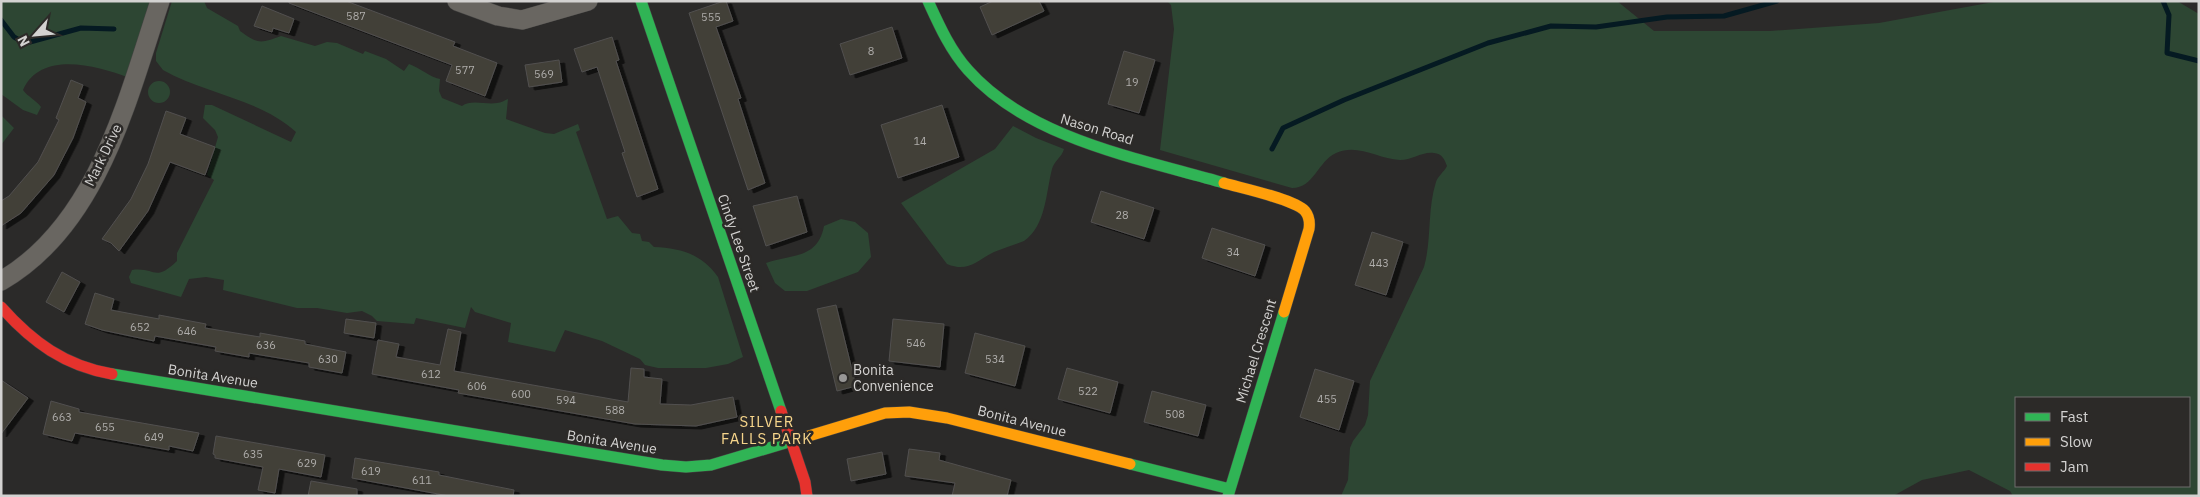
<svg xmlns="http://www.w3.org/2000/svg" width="2200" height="497" viewBox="0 0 2200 497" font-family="'IBM Plex Sans',sans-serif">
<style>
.green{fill:#2d4633;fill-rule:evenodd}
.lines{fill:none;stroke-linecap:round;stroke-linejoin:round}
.stream{stroke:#051a22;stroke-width:5}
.building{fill:#433f38;stroke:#51504f;filter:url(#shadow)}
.street-casing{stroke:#464544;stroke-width:20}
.fast-casing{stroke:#464544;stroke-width:12}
.slow-casing{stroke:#464544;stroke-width:12}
.jam-casing{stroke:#464544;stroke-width:12}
.street{stroke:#696661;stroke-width:19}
.fast{stroke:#30b455;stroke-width:11}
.slow{stroke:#ff9f0a;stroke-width:11}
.jam{stroke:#e5322d;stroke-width:11}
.poi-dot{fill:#989796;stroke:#2c2a28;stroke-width:2}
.labels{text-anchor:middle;stroke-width:5;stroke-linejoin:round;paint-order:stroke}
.number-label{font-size:11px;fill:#afadab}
.street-label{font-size:14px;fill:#d3d2d1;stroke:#2c2a28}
.poi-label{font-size:14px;fill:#d3d2d1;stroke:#2c2a28;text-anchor:start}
.neighbourhood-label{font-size:15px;letter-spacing:1px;fill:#f6d58b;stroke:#2c2a28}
</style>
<defs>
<filter id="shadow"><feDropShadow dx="5.5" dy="3" stdDeviation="0" flood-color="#0009"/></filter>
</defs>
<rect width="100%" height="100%" fill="#2b2a29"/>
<!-- green -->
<path class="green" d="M1,1h151l-25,76c-30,-11 -86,-27 -104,13 5,7 13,10 18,17l-4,8 -14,-5 -22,-16z
M172,1h32l3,7 31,18 2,5c19,14 21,12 41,5l34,10 12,-4 10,1 26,11 2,-3 21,8 18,12 5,-7c11,4 21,13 31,15l-1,12 3,7 20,8c9,-7 24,-1 35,-3 4,0 8,-3 11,-4l-2,20 39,14 9,1 24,-10 2,6 -4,2 31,87 11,-3 14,17 8,1 2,7 7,1 5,5c26,1 48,7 64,30l25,80 -15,7 -22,4h-48l-13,-3 -5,-6 -38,-18 -37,-11 -10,22 -47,-10 3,-19 -36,-11 -4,-5 -6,21 -49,-10 -2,6 -37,-3 -5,-5 -10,-5 -15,2 -30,-5h-20l-74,-18 1,-10 -18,-3 -17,2 -8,18 -50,-14 -2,-6 3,-7c24,-3 22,13 45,-9v-8l37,-73 -7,-5 11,-38 -3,-7 -12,-12 2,-13h7l79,37 5,-10c-36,-33 -91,-38 -133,-62l-7,-9v-8z
M1167,1h450l37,30h116l109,-8 120,-22h178l22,13v482h-186l-3,-5 -41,-21 -47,10 -29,16h-552l7,-16 2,-32 3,-7 12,-16 3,-10 2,-34 54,-114c8,-28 3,-57 12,-85 2,-6 8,-10 11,-16 -3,-8 -5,-12 -13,-13 -11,-2 -22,7 -34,7 -22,-1 -42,-17 -64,-7 -18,8 -22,35 -44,35l-132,-38 14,-121 -3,-24zM2016,398h173v88h-173z
M148 92a11 11 0 1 1 22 0a11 11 0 1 1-22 0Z
M1,115l13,13 -13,17z
M1013,126l23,12 28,11c-2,8 -10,12 -12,20 -6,23 -6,57 -28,72 -10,4 -20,7 -30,11 -17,8 -25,21 -47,12l-46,-61 94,-54z
M841,219l14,3 13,11 3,24 -13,15 -51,19h-22l-10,-8 -9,-20c26,-9 52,-4 58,-37z"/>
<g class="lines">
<!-- stream -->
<path class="stream" d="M2163,1l6,14 -2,38 32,8
M1,20l13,17 7,4 9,1 51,-14 33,1
M1272,149l11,-21 61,-28 144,-57 63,-17 45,1 71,-10 57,-1 53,-15"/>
</g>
<!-- building -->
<path class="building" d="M289,1h57l109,41 -2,4 44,17 -12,33 -39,-15 6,-16 -163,-62z
M724,1h2l7,20 -17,6 25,71 -3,1 27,84 -17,7 -59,-177z
M993,1h46l5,10 -52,24 -12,-28z
M262,6l32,13 -5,14 -16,-5 -1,4 -18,-6z
M892,27l10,31 -52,17 -10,-31z
M612,37l7,23 -3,1 42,128 -21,8 -15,-44 3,-1 -28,-85 -15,5 -8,-23z
M1124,51l31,9 -16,53 -31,-9z
M559,60l3,22 -33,5 -4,-22z
M71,80l12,5 -5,13 8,4 -13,36 -19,37 -33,38 -20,13v-25l8,-5 29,-34 21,-42 -3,-2z
M942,105l17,52 -61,21 -17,-53z
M166,111l20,7 -6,16 35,13 -10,28 -35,-13 -22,49 -29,40 -8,-8 -9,-4 29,-40 17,-35z
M1101,191l53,17 -10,31 -53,-17z
M797,196l10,36 -41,14 -13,-40z
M1212,228l53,17 -10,31 -53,-18z
M1372,232l31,10 -17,53 -31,-10z
M62,272l18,10 -16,30 -18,-10z
M95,293l19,6 -3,11 48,9v-4l47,9 -1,4 55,9v-4l45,8v3l41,8 -4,21 -33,-6v-4l-60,-10v4l-34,-6 1,-4 -61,-11 -1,5 -52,-11 -17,-6z
M836,305l20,81 -19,5 -20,-82z
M346,319l30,4 -2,15 -30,-5z
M893,319l51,5 -4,43 -51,-6z
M448,329l13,3 -7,39 174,31 3,-34 13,1v8l18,2 -2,25 31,1 42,-8 4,20 -41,9 -61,-2 -177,-31 1,-3 -87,-16 6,-34 21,4 -3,13 44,8z
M975,333l50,13 -10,40 -50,-13z
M1067,368l51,14 -8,31 -52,-14z
M1315,369l39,12 -15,49 -39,-13z
M1,380l27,18 -27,36z
M1152,391l54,14 -8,31 -54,-14z
M51,401l28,8v3l120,21 -6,18 -24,-5v4l-94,-17 -3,8 -29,-7z
M216,436l109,19 -4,22 -42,-8 -4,24 -17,-3 5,-23 -48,-9v-3l-2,-1z
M909,449l31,4 -1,7 72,20 -4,16h-55l3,-13 -50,-7z
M882,452l4,22 -35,7 -4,-22z
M355,458l84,14v3l75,15 -1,6h-64l-97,-18z
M311,481l46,8v7h-49z"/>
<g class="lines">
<!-- street casing -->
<g class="street-casing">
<path id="street" d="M457,1l41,15 24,4 66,-19
M1,281c97,-56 126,-181 159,-280"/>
</g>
<!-- fast casing -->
<g class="fast-casing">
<path id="fast" d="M641,1l140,410
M928,1c11,24 22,49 40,69 61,69 170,88 256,113
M112,374l550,91 24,2 25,-2 81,-24
M1130,464l100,25
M1228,496l56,-184"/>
</g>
<!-- slow casing -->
<g class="slow-casing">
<path id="slow" d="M1224,183c17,5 70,16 81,28 4,5 5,11 4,18l-25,83
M792,441l93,-28 24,-1 38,6 183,46"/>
</g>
<!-- jam casing -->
<g class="jam-casing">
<path id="jam" d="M1,307c31,35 64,59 111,67
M781,411l24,71 2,14"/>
</g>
<!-- street -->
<use href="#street" class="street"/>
<!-- fast -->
<use href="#fast" class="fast"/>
<!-- slow -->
<use href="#slow" class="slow"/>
<!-- jam -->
<use href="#jam" class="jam"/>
</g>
<!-- markers -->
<circle class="poi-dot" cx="843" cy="378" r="5"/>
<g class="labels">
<!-- number labels -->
<g class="number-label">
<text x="356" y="20">587</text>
<text x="711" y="21">555</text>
<text x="871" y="55">8</text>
<text x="465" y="74">577</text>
<text x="544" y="78">569</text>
<text x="1132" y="86">19</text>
<text x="920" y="145">14</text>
<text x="1122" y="219">28</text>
<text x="1233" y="256">34</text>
<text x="1379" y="267">443</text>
<text x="140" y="331">652</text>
<text x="187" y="335">646</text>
<text x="916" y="347">546</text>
<text x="266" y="349">636</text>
<text x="328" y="363">630</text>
<text x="995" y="363">534</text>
<text x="431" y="378">612</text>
<text x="477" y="390">606</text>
<text x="1088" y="395">522</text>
<text x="521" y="398">600</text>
<text x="1327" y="403">455</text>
<text x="566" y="404">594</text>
<text x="615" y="414">588</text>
<text x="1175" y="418">508</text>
<text x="62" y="421">663</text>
<text x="105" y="431">655</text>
<text x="154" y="441">649</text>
<text x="253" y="458">635</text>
<text x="307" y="467">629</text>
<text x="371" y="475">619</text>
<text x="422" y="484">611</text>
</g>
<!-- street labels -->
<g class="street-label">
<text transform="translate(1097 129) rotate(17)" y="5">Nason Road</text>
<text transform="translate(103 155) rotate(-64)" y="5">Mark Drive</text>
<text transform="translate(739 243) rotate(71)" y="5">Cindy Lee Street</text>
<text transform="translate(1256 351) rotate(-73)" y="5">Michael Crescent</text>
<text transform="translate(213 376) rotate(9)" y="5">Bonita Avenue</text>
<text transform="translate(1022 421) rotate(14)" y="5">Bonita Avenue</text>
<text transform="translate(612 442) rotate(9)" y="5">Bonita Avenue</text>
</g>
<!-- poi labels -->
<g class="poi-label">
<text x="853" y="375">Bonita<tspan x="853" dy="16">Convenience</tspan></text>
</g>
<!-- neighbourhood labels -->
<g class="neighbourhood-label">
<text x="767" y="427">SILVER<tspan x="767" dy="17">FALLS PARK</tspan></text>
</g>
</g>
<!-- border -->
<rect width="2200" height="497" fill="none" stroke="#d3d2d1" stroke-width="5"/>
<!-- legend -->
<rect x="2015" y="397" width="175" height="90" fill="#2c2a28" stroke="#6f6d6c"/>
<rect x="2025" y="413" width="25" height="8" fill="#30b455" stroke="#6f6d6c"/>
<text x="2060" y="422" font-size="15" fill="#d3d2d1">Fast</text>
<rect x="2025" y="438" width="25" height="8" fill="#ff9f0a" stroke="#6f6d6c"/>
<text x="2060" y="447" font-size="15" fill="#d3d2d1">Slow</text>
<rect x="2025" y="463" width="25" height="8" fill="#e5322d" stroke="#6f6d6c"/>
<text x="2060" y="472" font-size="15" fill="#d3d2d1">Jam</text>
<!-- north arrow -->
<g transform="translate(35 35) rotate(243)" stroke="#2c2a28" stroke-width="4" paint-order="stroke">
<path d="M0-4L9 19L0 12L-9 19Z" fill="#d3d2d1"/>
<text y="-8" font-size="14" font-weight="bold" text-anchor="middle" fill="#d3d2d1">N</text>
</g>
</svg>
